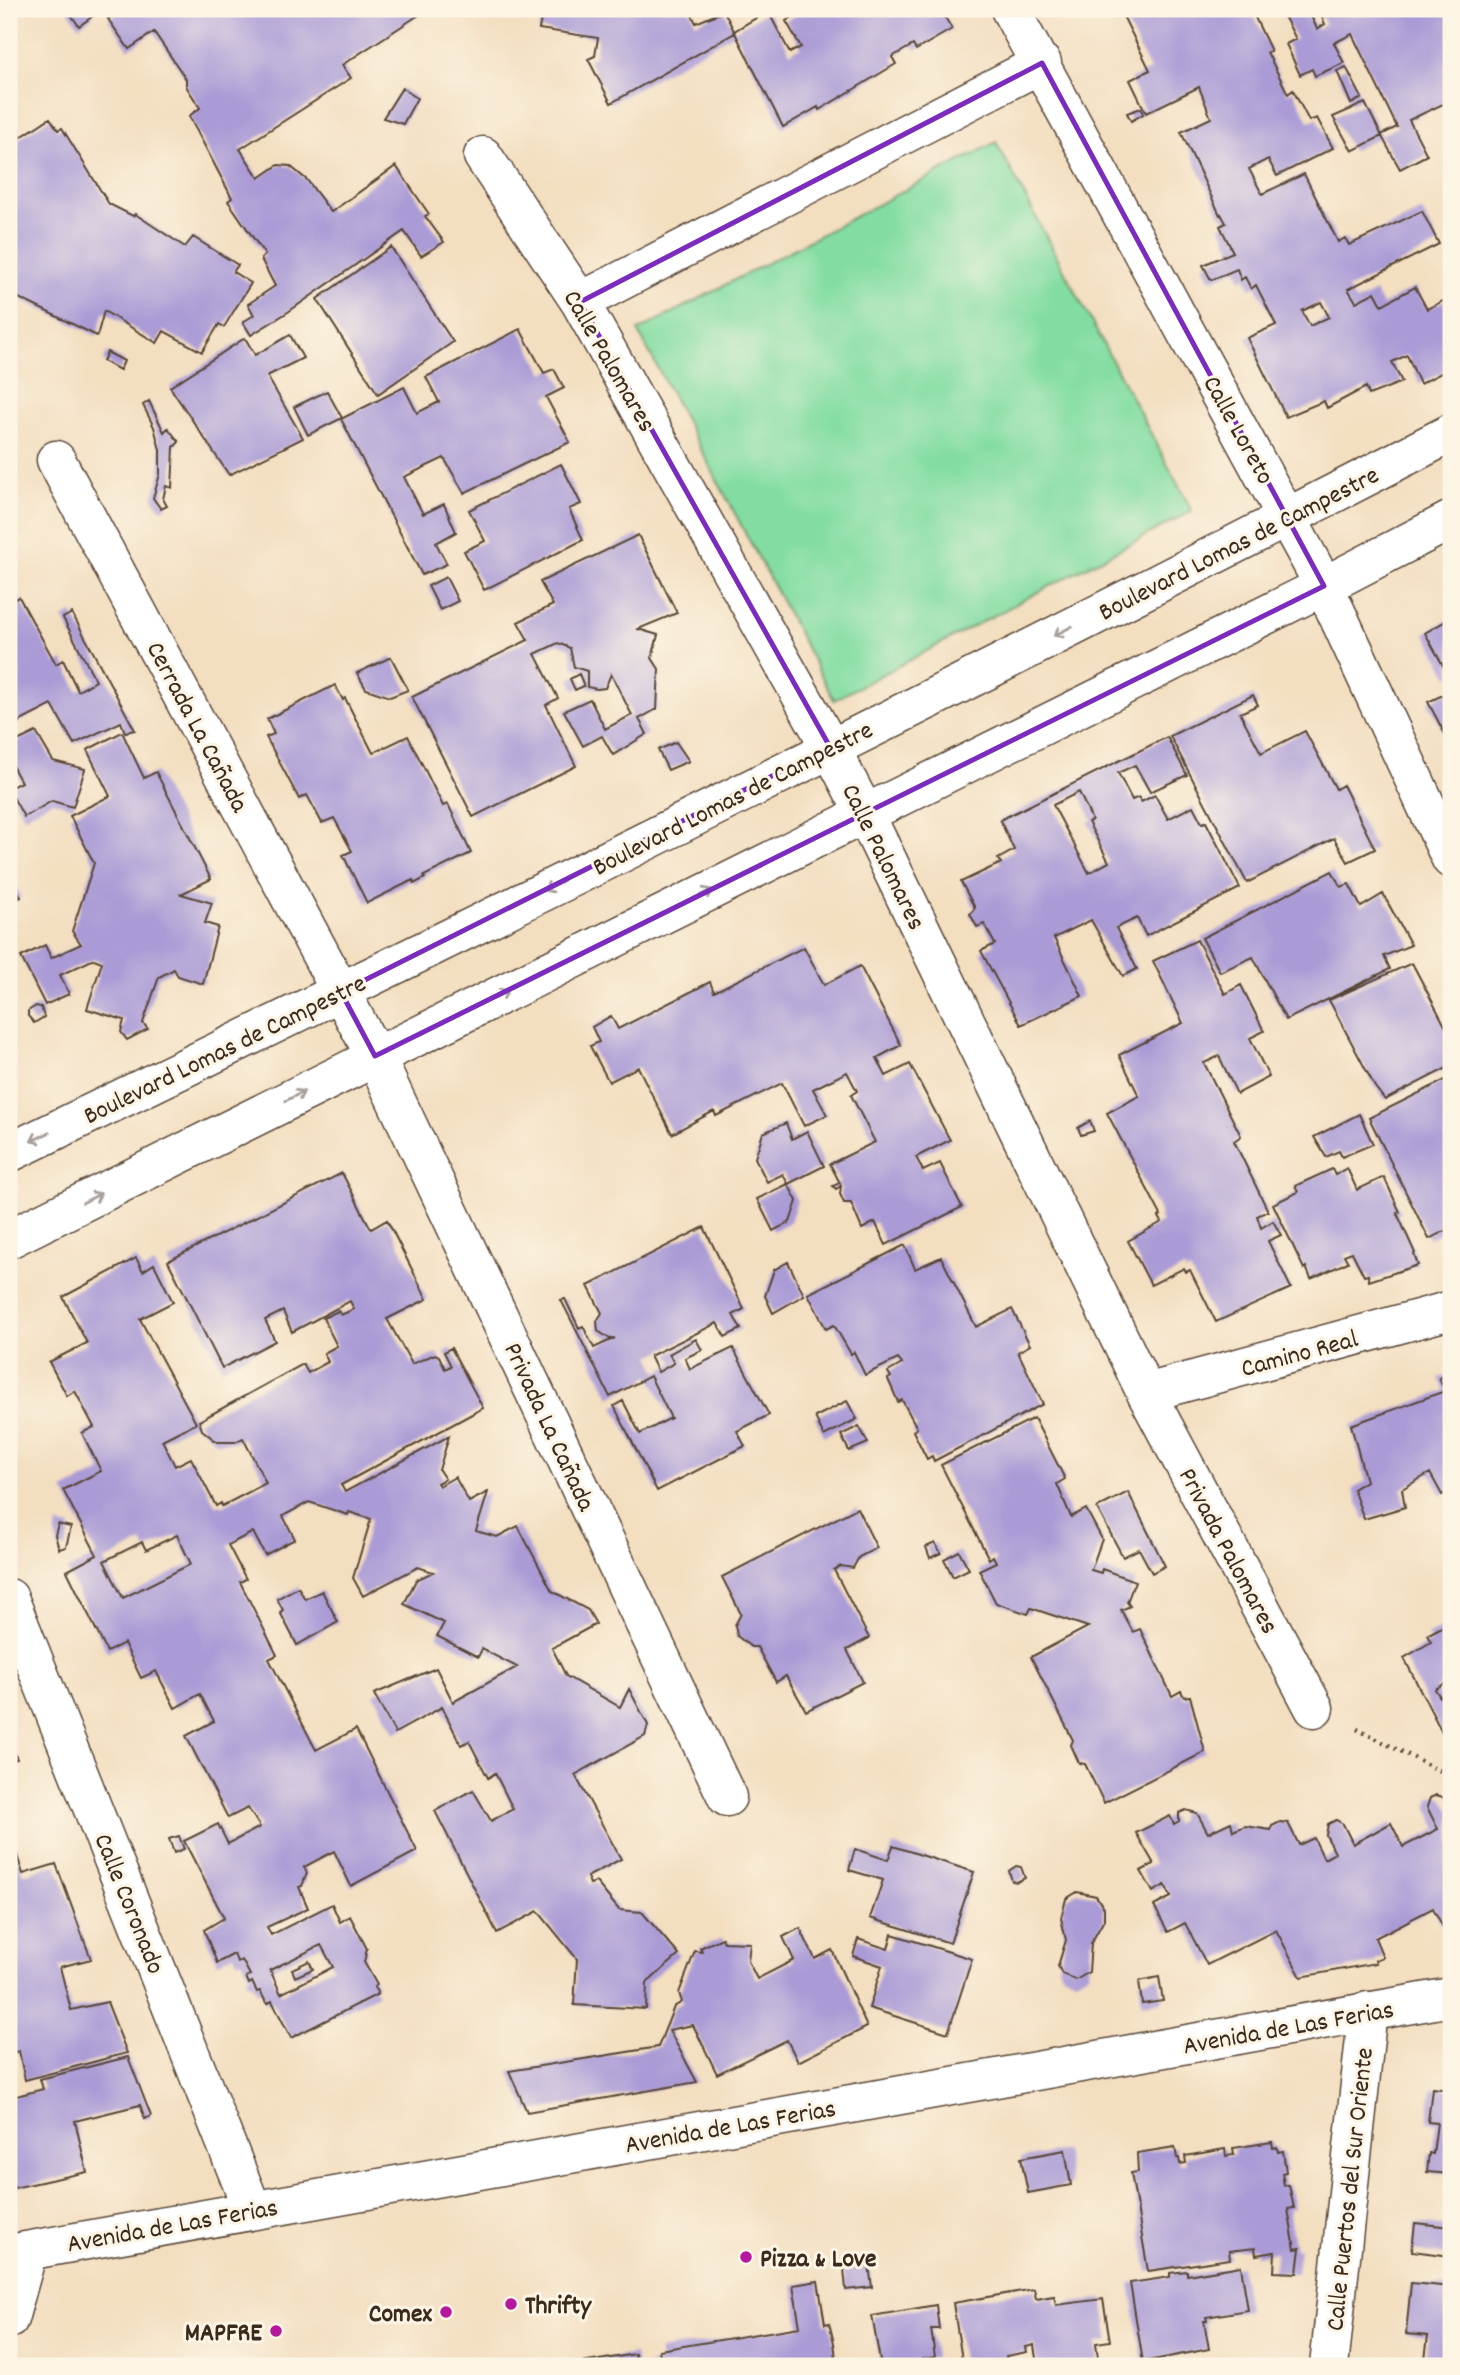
<svg xmlns="http://www.w3.org/2000/svg" width="1460" height="2375" viewBox="0 0 1460 2375" font-family="Dekko,sans-serif">
<style>
.green{fill:#83dda3;stroke:#5f8460;stroke-width:2}
.building{fill:#aa9bd6;fill-rule:evenodd}
.lines{fill:none;stroke-linecap:round;stroke-linejoin:round}
.minor-casing{stroke:#574536;stroke-width:41}
.major-casing{stroke:#574536;stroke-width:41}
.path{stroke:#574536;stroke-width:4.5;stroke-dasharray:2 5;stroke-linecap:butt}
.minor{stroke:#fff;stroke-width:38}
.major{stroke:#fff;stroke-width:38}
.oneway{stroke:#a79f9a}
.marked{fill:none;stroke:#7b2cbf;stroke-width:5;stroke-linejoin:round}
.poi-dot{fill:#b5179e;stroke:#fcf5e5;stroke-width:2.5}
.labels{text-anchor:middle;stroke-width:6;stroke-linejoin:round;paint-order:stroke}
.street-label{font-size:26px;fill:#3b2a1e;stroke:#fcf5e5}
.poi-label{font-size:26px;font-weight:bold;fill:#3b2a1e;stroke:#fcf5e5;text-anchor:start}
</style>
<rect width="100%" height="100%" fill="#fcf5e5"/>
<filter id="ink" filterUnits="userSpaceOnUse"><feTurbulence type="fractalNoise" baseFrequency=".0143" numOctaves="2"/><feDisplacementMap in="SourceGraphic" scale="14" xChannelSelector="R" yChannelSelector="G"/><feConvolveMatrix kernelMatrix="1 2 1 2 8 2 1 2 1" color-interpolation-filters="sRGB"/></filter>
<filter id="wash" filterUnits="userSpaceOnUse"><feTurbulence type="fractalNoise" baseFrequency=".00686" numOctaves="4" result="noise"/><feDisplacementMap in="SourceGraphic" scale="28" xChannelSelector="R" yChannelSelector="G"/><feGaussianBlur stdDeviation="1.57" result="paint"/><feColorMatrix in="noise" values="0 0 0 0 0 0 0 0 0 0 0 0 0 0 0 0 0 1.4 0 .05"/><feComposite in="paint" operator="in"/></filter>
<g filter="url(#wash)">
<rect width="100%" height="100%" fill="#f3dec0"/>
<!-- green -->
<path class="green" d="M996,142l196,369 -358,189 -196,-369z"/>
<g id="blocks">
<!-- building -->
<path class="building" d="M67,9h20l6,7 -14,10z
M124,9h300l1,2 -83,54 9,13 -111,71 19,29 19,-13 12,1 17,14 24,32 65,-46 33,48 -4,2 19,26 -23,14 -17,-25 -116,81 -37,23 -8,-13 11,-7 -6,-11 27,-18 -14,-27 4,-4 -37,-54 4,-3 -43,-82 11,-8 -14,-22v-7l-32,-47 -25,17 -21,-30z
M543,9h146l7,14 28,-12 10,20 34,-20 22,42 11,-6 -15,-26 19,-12h135l12,20 -36,21 -3,-5 -21,12 4,7 -77,46 -1,-3 -35,20 -48,-94 -124,70 -23,-44 7,-3 3,-18 -59,-9z
M1121,9h130l20,42 -4,1 21,42 5,-4 16,31 8,-3 16,30 -56,28 -9,-17 -19,10 13,25 42,-20 34,68 7,-4 4,7 73,-34 17,33 -91,45 8,13 19,-10 7,13 33,-18 12,22 24,-12v71l-31,16 -13,-29 -15,7 10,20 -33,13 -3,-8 -39,21 -3,-7 -38,16 -39,-79 29,-13 -20,-40 -5,4 -6,-12 -4,3 -4,-11 -26,11 -8,-15 30,-13 -13,-26 6,-3 -5,-9 -1,1 -39,-83 30,-14 -12,-31 -53,26 -16,-33 20,-10 -30,-60zM1321,302l8,15 -19,9 -8,-15z
M1294,9h14l9,20 8,-5 -7,-15h133v107l-6,-13 -36,17 18,35 -27,14 -19,-34 16,-8 -45,-93 -18,9 10,20 -29,13 -3,-7 -12,6 -14,-31 10,-5 -13,-25z
M1346,67l16,31 -11,6 -14,-33z
M402,88l15,10 -14,26 -20,-6z
M1365,103l17,33 -30,15 -19,-34z
M1141,108l2,6 -12,7 -4,-8z
M50,118l8,12 4,-2 47,76 24,12 2,-2 50,33 8,-10 45,28 -5,7 18,11 -27,44 -5,-3 -17,28 -38,-21 -7,12 -53,-32 -7,25 -78,-38 -10,4v-157z
M391,247l62,95 -75,52 -61,-95z
M520,329l24,44 10,-4 10,19 -18,9 24,45 -106,51 -20,-35 -40,19 19,37 21,-10 12,28 -20,11 11,21 -25,11 -81,-156 63,-32 13,26 22,-11 -13,-25z
M290,335l13,23 -36,18 36,62 -74,37 -59,-88 75,-49 10,17z
M107,352l17,9 -4,9 -17,-9z
M327,391l15,27 -34,17 -14,-28z
M149,401l15,31 4,-4 11,14 -5,5 -2,41 -6,-2 -3,13 4,7 -6,3 -8,-11 7,-24v-24l-6,-23 -11,-22z
M561,464l20,40 -12,5 14,31 -99,50 -20,-39 21,-10 -16,-31z
M638,535l39,78 -39,16 20,6 -6,23 7,11 -2,40 -18,10 8,15 -34,21 -11,-19 -19,10 -19,-35 26,-12 15,30 27,-14 -21,-41 -6,14 -8,1 -10,-2v-16l-13,-4 -4,-19 -12,-5 -23,11 23,44 -12,7 30,61 -103,51 -61,-120 116,-57 -10,-18 35,-17 -13,-23z
M446,577l12,24 -18,9 -12,-24z
M19,597l37,67 7,-4 15,31 18,-10 -33,-63 9,-5 63,117 -10,2 -4,-10 -47,22 -22,-39 -43,22v-125z
M1451,618v62l-26,-47z
M391,657l17,33 -18,7 -24,-8 -9,-16z
M579,674l5,12 -9,4 -5,-11z
M335,685l8,15 2,-2 28,55 35,-17 35,70 5,-2 23,49 -47,23 1,2 -11,6 -1,-4 -46,23 -24,-48 9,-4 -18,-33 -12,5 -15,-28 -8,4 -33,-62 8,-3 -7,-15z
M1451,691v47l-3,2 -20,-38z
M1253,695l5,10 -18,8 21,40 44,-22 31,58 7,-4 32,64 -27,13 -14,-24 -87,45 -77,-147z
M36,732l17,29 32,8 -12,38 -21,-6 -28,16 -15,-27v-2l12,-6 -12,-22v-15z
M122,732l22,46 12,-6 55,107 -30,15 31,9 -7,20 13,4 -15,57 -25,-8 -4,-7 -15,8 -16,46 5,6 -21,11 -6,-8 3,-12 -37,-11 15,-47 -8,-3 -34,16 9,19 -24,11 -24,-48 24,-12 6,13 30,-14 -9,-13 22,-68 -24,-47 40,-20 -23,-46z
M1167,737l20,38 -37,17 -15,-27 -17,8 14,27 7,-3 2,5 14,-7 13,24 25,-13 9,17 4,-1 34,66 -94,48 -9,-18 -21,10 21,41 -14,7 -32,-56 -37,18 28,58 -61,29 -40,-74 14,-7 -11,-20 -7,3 -7,-13 5,-6 -14,-26 40,-19 -3,-4 16,-9 -14,-30zM1079,792l13,28 -4,2 21,40 -20,11 -36,-68z
M676,742l13,19 -21,9 -10,-20z
M9,832l6,12 -6,4z
M1332,871l9,16 8,-3 12,23 22,-13 28,51 -27,11 6,13 -104,51 -33,-63 -33,15 -18,-34z
M9,873l12,24 -12,6z
M1197,940l28,54 16,-9 23,46 -14,7 19,39 -32,17 -18,-38 -15,7 37,73 -7,5 34,70 -11,5 4,12 12,-7 8,14 -13,6 23,47 -75,34 -26,-52 -4,2 -2,-4 -33,17 -23,-44 34,-19 -3,-5 2,-2 -54,-102 32,-17 -20,-41 64,-32 -30,-62z
M804,947l20,38 36,-19 41,79 -24,13 9,18 24,-12 40,76 -34,17 7,14 17,-8 22,44 -76,38 -11,-23 -13,7 -11,-26h-7l-4,-9 1,-8 -5,3 -3,-3 7,-3 -10,-19 45,-22 -24,-47 6,-4 -10,-19 -34,17 14,26 -23,11 -22,-43 -66,33 -2,-5 -42,23 -34,-67 -29,15 -19,-36 9,-4 -7,-15 19,-11 7,13 92,-47 4,10z
M1412,963l39,74v29l-66,34 -10,-13 -46,-87z
M36,1006l5,1 3,10 -10,6 -6,-7v-5z
M1451,1077v151l-22,11 -60,-121z
M1359,1114l14,30 -31,13 -3,-6 -13,6 -12,-20z
M1090,1121l4,10 -13,4 -3,-7z
M786,1123l6,16 15,-8 17,35 -36,18 9,17 -7,21 -17,9 -16,-32 31,-15 -5,-10 -16,8 -12,-24 8,-25z
M1347,1168l10,22 27,-13 16,35 -3,1 18,40 -1,1 4,11 -49,16 -1,-6 -4,1 -12,-24 -8,3 4,7 -37,17 -5,-12 -2,2 -31,-65 25,-12 -3,-6 37,-17 3,6z
M342,1173l29,56 16,-9 40,79 -40,20 25,45 23,-10 4,2 6,13 6,-3 -7,-14 7,-4 32,60 -142,77 4,7 104,-56 -10,34 6,9 -8,4 2,3 16,-9 14,25 19,-10 -12,39 21,6 21,-11 34,65 36,19 8,14 -44,24 14,28 54,31 9,-18 19,36 -3,11 -70,39 46,84 -34,18 3,7 6,-2 23,28 23,2 37,43 -32,28 -1,26 -72,-4 3,-46 -39,-48 -41,22 -62,-122 38,-21 18,31 22,-12 -18,-36 -7,5 -19,-37 -8,4 -19,-38 -47,26 -21,-39 62,-26 17,34 64,-35 -35,-18 -4,8 -41,-21 7,-13 -40,-19 12,-24 17,-8 -15,-5 -55,29 -10,-18 18,-59 -22,-7 -1,3 -39,-13 -26,14 12,23 -30,16 -12,-23 -25,13 18,34 -6,3 37,73 -8,4 47,91 40,-21 61,122 -66,35 -17,-35 -30,16 3,6 -5,13 -3,1 9,21 -41,19 4,8 61,-31 8,18 10,-6 17,33 -3,13 13,23 -3,2 4,7 -87,44 -19,-37 -5,3 -7,-13 -3,1 -5,-10 -3,2 -3,-7 4,-2 -8,-15 -5,2 -3,-8 -17,9 -13,-33 20,-12 -40,-77 34,-17 10,20 32,-17 -12,-19 -20,10 -42,-82 28,-15 -14,-27 -25,14 -19,-37 -15,7 -17,-35 -17,9 -40,-81 30,-16 -34,-65 38,-19 -19,-38 12,-6 -19,-36 -8,5 -18,-34 38,-19 -24,-46 73,-39 7,13 11,-7 19,38 -33,17 56,104 -34,17 13,26 16,-8 25,48 5,-3 1,3 44,-23 -23,-45 -8,4h-18l-15,-12 -3,-9 104,-57 5,9 20,-11 -4,-9 13,-7 -14,-28 15,-7 3,4 13,-6 -4,-8 -58,31 -9,-21 -18,9 10,21 -53,27 -54,-107zM177,1535l14,29 -68,34 -19,-37 38,-19 4,8zM321,1945l12,22 -52,27 -11,-24z
M704,1227l40,82 -11,6 8,14 -16,8 -8,-14 -67,33 8,16 16,-9 -5,-9 27,-15 6,11 -17,8 5,11 43,-21 36,67 -32,16 8,15 -88,45 -43,-85 9,-5 17,33 31,-16 -21,-42 -40,21 -49,-97 4,-1 14,29 4,-2 11,22 21,-10 -5,1 -12,-8 -1,-10 5,-8 -14,-27z
M905,1245l10,24 26,-12 35,70 36,-18 18,36 -12,7 25,52 -109,57 -2,-5 -5,3 -14,-28 4,-3 -15,-28 -4,2 -10,-23 3,-2 -3,-5 14,-8 -4,-5 -33,16 -11,-23 -3,2 -17,-29 -8,4 -18,-35z
M788,1262l16,33 -31,18 -8,-17 9,-26z
M1451,1374v116l-9,5 -12,-22 -28,16 3,18 -41,12 -11,-30 13,-8 -15,-56 94,-34 -6,-13z
M847,1401l10,18 -33,17 -9,-19z
M1034,1418l31,61 -8,5 14,33 15,-8 16,30 -11,31 10,3 1,-4 33,12 -8,21 3,4 -9,4 12,22 7,-3 32,67 9,-5 3,6 6,-1 15,56 -101,51 -19,-39 -6,-1 -8,-18 2,-5 -42,-83 57,-30 -57,-19 -3,6 -32,-11 -17,-33 17,-8 -3,-6 -4,3 -48,-94z
M859,1426l9,17 -19,8 -8,-16z
M1128,1492l37,74 -13,7 -13,-24 -16,8 -26,-49z
M857,1508l20,40 -18,9 -6,11 -12,-2 -7,4 35,68 -22,12 16,32 -57,29 -20,-35 -10,6 -19,-35h-6l-14,-11 -2,-11 6,-11 -19,-37z
M58,1524l13,3 -5,20 -7,2 -4,-14z
M935,1543l6,10 -11,5 -4,-11z
M959,1551l10,18 -16,8 -9,-18z
M298,1587l7,12 17,-8 16,31 -41,23 -17,-33 3,-2 -6,-11z
M1451,1622v58l-16,9 5,8 11,-5v55l-2,-1 -45,-88 27,-16 -4,-7z
M9,1739l8,20 -8,2z
M1436,1795l7,2 8,16v113l-7,3 -11,-21 -58,30 8,19 -8,3 1,3 -75,14 -25,-47 -69,35 -22,-42 -17,9 -14,-26 17,-9 -6,-12 -12,7 -12,-21 13,-7 -18,-31 34,-17 4,8 5,-3v-8l7,-3 11,3 11,20 23,-11 2,9 12,-5 26,4 1,-4 8,-4 8,1 11,22 15,-7 10,21 11,-6 -9,-18 2,-11 8,-4 7,4 10,20 38,-21 12,24 35,-18 -11,-22 3,-9z
M9,1830l14,44 33,-10 35,95 -31,8 11,43 36,-8 20,51 -102,27 -6,-29 -10,3z
M179,1836l5,13 -10,4 -5,-14z
M893,1846l81,26 -24,71 -80,-25 13,-38 -34,-10 6,-21 33,11z
M1016,1866l5,1 4,11 -8,4 -5,-1 -3,-10z
M1077,1892l19,4 8,12v12l-13,23 -2,29 -13,8 -14,-6 -4,-8 8,-26 -5,-22 5,-19z
M800,1928l15,31 17,-9 35,77 -69,35 -11,-22 -70,34 -24,-49 -24,5 28,52 -170,30 -18,-41 149,-24 16,-40 8,-5 -3,-9 16,-42 7,1 -2,-4 22,-10 2,4 26,1 -2,18 9,18 37,-19 -11,-23z
M892,1934l80,25 -24,74 -79,-25 13,-42 -29,-10 5,-17 30,10z
M309,1961l4,8 -18,8 -3,-8z
M1159,1977l4,24 -21,3 -3,-23z
M128,2057l23,59 -6,3 -5,-14 -65,16 12,51 -78,17v-91l34,-9 -3,-10z
M1432,2088l19,2v84l-24,-2 2,-19 4,1 4,-31 -9,-1z
M1272,2142l1,6 4,-1 1,5 5,-1 3,21 -4,1 2,12h5l5,23 -6,1 7,40 5,-1 -3,25 -23,-1 1,-20 -19,3 -1,-7 -26,3 1,8 -82,12 -17,-98 7,-1 -1,-19 38,-6 2,11h2l1,6 6,-1 -1,-7 40,-7 1,7 8,-1 -1,-7z
M1065,2150l6,35 -43,8 -7,-35z
M1415,2223l36,4v29l-39,-5z
M869,2265l3,22 -26,3 -2,-22z
M1241,2266l7,44 -42,7 1,4h-3l5,28 -66,13 -13,-79 40,-6v-4l17,-2v4z
M818,2281l7,43 4,-1 5,20 3,23h-194l18,-4 -2,-12 141,-23 -7,-42z
M1411,2283l40,4v79h-27l4,-30 -22,-2z
M1034,2289l2,10 18,-3 2,9 47,-6 7,42 -14,2 3,23h-62l-3,-21 -8,2 1,5 -21,4 1,10h-44l-10,-63z
M936,2305l3,24h-8l4,28 -12,2 1,7h-43l-9,-50z
M635,2354l2,12h-66l-1,-1z"/>
</g>
</g>
<g filter="url(#ink)">
<use href="#blocks" fill-opacity="0" stroke="#574536" stroke-width="2"/>
<g class="lines">
<!-- minor casing -->
<g class="minor-casing">
<path id="minor" d="M1010,9l314,577 127,273
M483,156l97,146 250,445 35,67 281,579 168,315
M580,302l462,-239
M56,460l319,596 352,741
M1146,1393l305,-83
M9,1598l243,611
M9,2319l19,-68
M1329,2366l39,-355"/>
</g>
<!-- major casing -->
<g class="major-casing">
<path id="major" d="M9,1153c484,-234 965,-473 1442,-720
M9,1239l1315,-653 127,-66
M9,2254l1442,-257"/>
</g>
<!-- path -->
<path class="path" d="M1357,1729l81,41 13,2"/>
<!-- minor -->
<use href="#minor" class="minor"/>
<!-- major -->
<use href="#major" class="major"/>
</g>
<!-- one-way arrows -->
<defs><path id="oneway-shaft" d="M-6 0H5M1.5-3L5.5 0L1.5 3" fill="none" stroke-width="1.6" stroke-linecap="round" stroke-linejoin="round" transform="scale(1.75)"/></defs>
<g class="oneway">
<use href="#oneway-shaft" transform="translate(1063 631) rotate(153)"/>
<use href="#oneway-shaft" transform="translate(553 886) rotate(153)"/>
<use href="#oneway-shaft" transform="translate(703 894) rotate(-26)"/>
<use href="#oneway-shaft" transform="translate(499 995) rotate(-26)"/>
<use href="#oneway-shaft" transform="translate(295 1096) rotate(-27)"/>
<use href="#oneway-shaft" transform="translate(40 1137) rotate(154)"/>
<use href="#oneway-shaft" transform="translate(92 1198) rotate(-27)"/>
</g>
</g>
<!-- marked area -->
<path class="marked" d="M1042,63l282,523 -949,470 -34,-64 489,-245 -250,-445z"/>
<!-- markers -->
<g class="poi-dot">
<circle cx="746" cy="2257" r="7"/>
<circle cx="511" cy="2304" r="7"/>
<circle cx="446" cy="2312" r="7"/>
<circle cx="276" cy="2331" r="7"/>
</g>
<g class="labels">
<!-- street labels -->
<g class="street-label">
<text transform="translate(611 360) rotate(60)" y="9">Calle Palomares</text>
<text transform="translate(1240 429) rotate(61)" y="9">Calle Loreto</text>
<text transform="translate(1238 542) rotate(-27)" y="9">Boulevard Lomas de Campestre</text>
<text transform="translate(199 726) rotate(62)" y="9">Cerrada La Cañada</text>
<text transform="translate(732 797) rotate(-27)" y="9">Boulevard Lomas de Campestre</text>
<text transform="translate(885 856) rotate(64)" y="9">Calle Palomares</text>
<text transform="translate(224 1048) rotate(-26)" y="9">Boulevard Lomas de Campestre</text>
<text transform="translate(1299 1352) rotate(-15)" y="9">Camino Real</text>
<text transform="translate(551 1426) rotate(65)" y="9">Privada La Cañada</text>
<text transform="translate(1230 1550) rotate(62)" y="9">Privada Palomares</text>
<text transform="translate(131 1903) rotate(68)" y="9">Calle Coronado</text>
<text transform="translate(1288 2026) rotate(-10)" y="9">Avenida de Las Ferias</text>
<text transform="translate(730 2125) rotate(-10)" y="9">Avenida de Las Ferias</text>
<text transform="translate(1348 2189) rotate(-84)" y="9">Calle Puertos del Sur Oriente</text>
<text transform="translate(172 2224) rotate(-10)" y="9">Avenida de Las Ferias</text>
</g>
<!-- poi labels -->
<g class="poi-label">
<text x="760" y="2266">Pizza &amp; Love</text>
<text x="525" y="2313">Thrifty</text>
<text x="432" y="2321" text-anchor="end">Comex</text>
<text x="262" y="2340" text-anchor="end">MAPFRE</text>
</g>
</g>
<!-- margin -->
<rect width="1460" height="2375" fill="none" stroke="#fcf5e5" stroke-width="35"/>
</svg>
